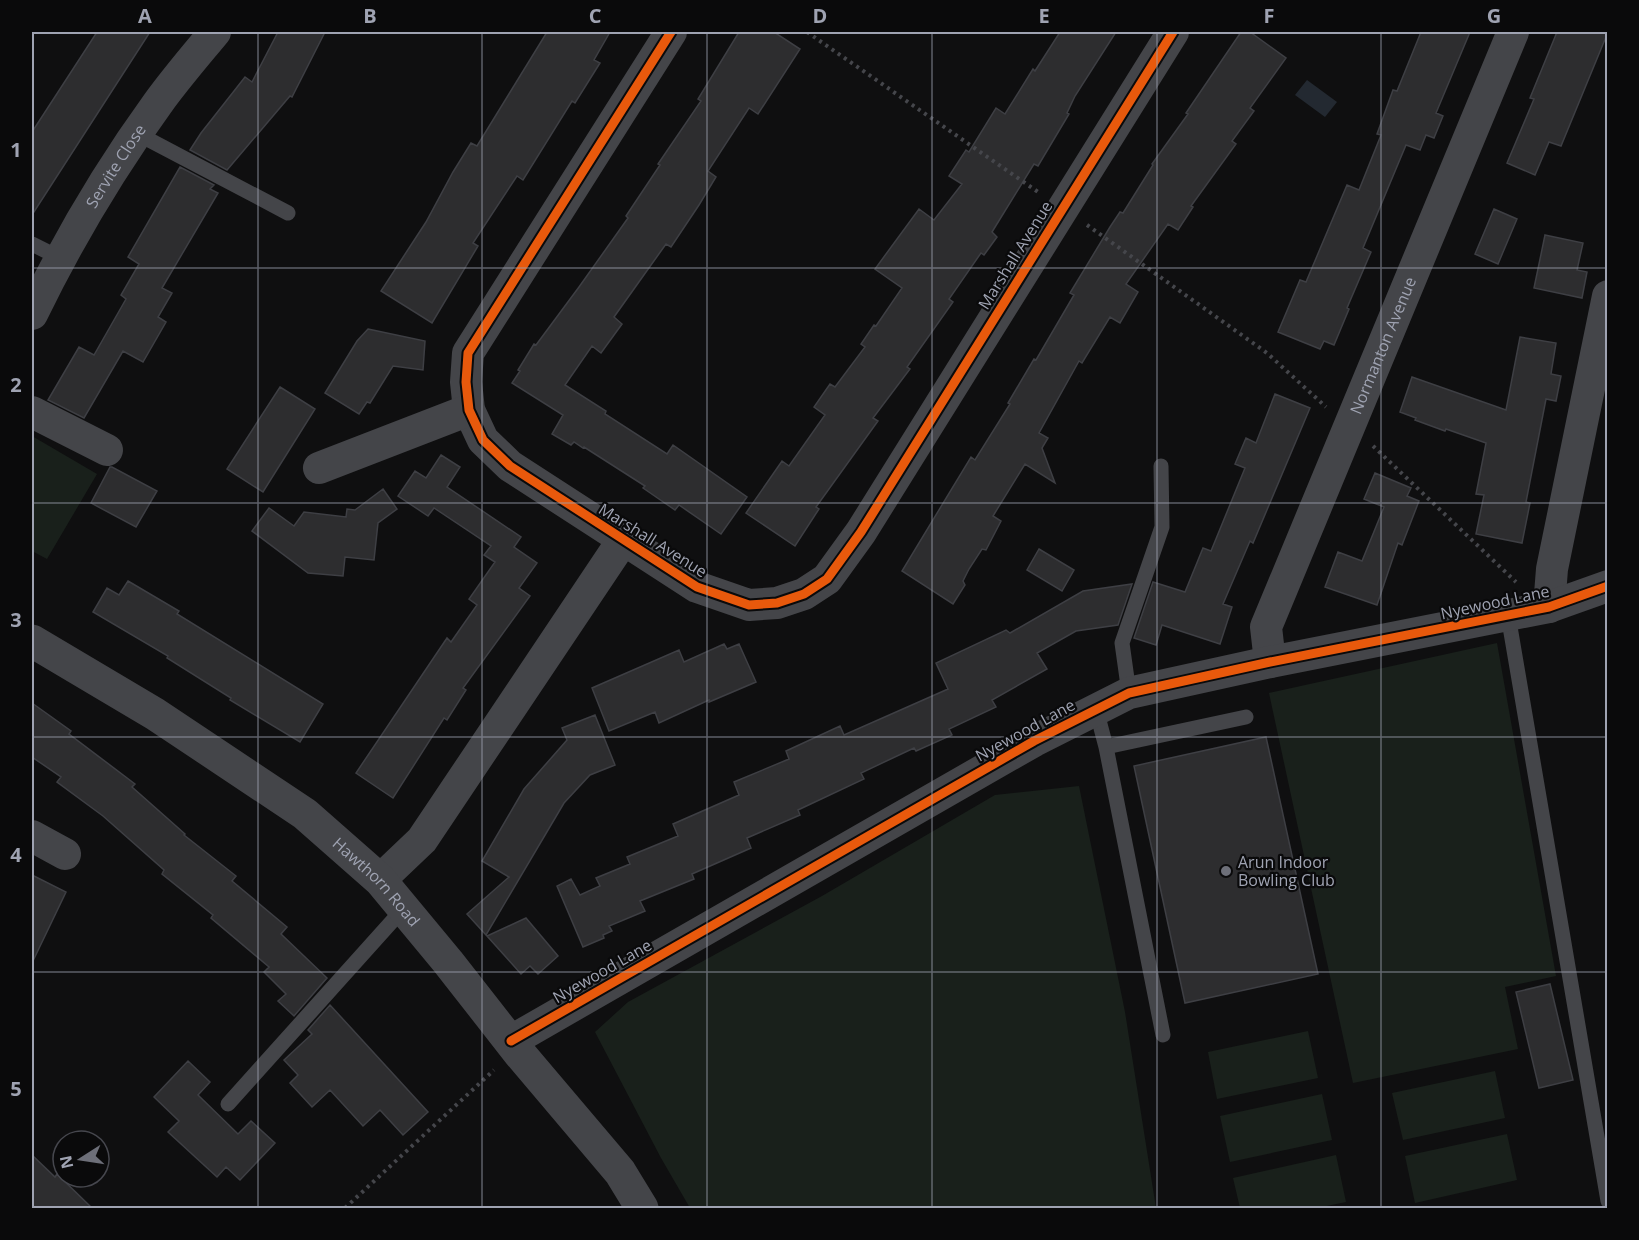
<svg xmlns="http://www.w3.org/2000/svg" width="1639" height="1240" viewBox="0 0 1639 1240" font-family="'Open Sans',sans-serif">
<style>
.green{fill:#19201b}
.water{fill:#232931}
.building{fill:#2d2d2f;stroke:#3e3f44;stroke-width:1.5}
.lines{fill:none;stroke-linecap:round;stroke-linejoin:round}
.path{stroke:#45464b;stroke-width:4;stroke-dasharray:3 4.5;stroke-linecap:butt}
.service{stroke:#444549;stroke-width:15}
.minor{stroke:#444549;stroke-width:32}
.tertiary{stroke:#444549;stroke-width:33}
.cycleway-casing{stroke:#0a0a0b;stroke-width:13}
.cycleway{stroke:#e8590c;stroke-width:9}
.grid{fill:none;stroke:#9fa3b2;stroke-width:1.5;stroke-opacity:0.55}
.poi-dot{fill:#6d6f79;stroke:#0a0a0b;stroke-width:2}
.labels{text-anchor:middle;stroke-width:4.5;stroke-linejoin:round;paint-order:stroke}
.street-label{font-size:16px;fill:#9fa3b2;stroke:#0a0a0b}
.poi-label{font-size:16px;fill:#9fa3b2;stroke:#0a0a0b;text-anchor:start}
.neatline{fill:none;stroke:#9fa3b2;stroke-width:2}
.grid-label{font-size:20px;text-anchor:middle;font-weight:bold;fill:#9fa3b2}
</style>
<rect width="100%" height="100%" fill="#0f0f10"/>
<!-- green -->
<path class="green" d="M32,436l65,38 -50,85 -15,-8z
M1497,643l59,333 -51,11 13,62 -165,34 -84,-390z
M1079,786l46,226 31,196h-466l-29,-50 -66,-126 33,-30 194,-106 173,-101z
M1308,1031l10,47 -101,21 -9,-47z
M1495,1071l10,47 -102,22 -11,-47z
M1322,1094l10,46 -102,22 -10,-46z
M1507,1134l10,46 -102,23 -10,-47z
M1336,1155l10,47 -29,6h-77l-7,-30z"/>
<!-- water -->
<path class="water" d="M1307,80l30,22 -12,15 -30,-22z"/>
<!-- building -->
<path class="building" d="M97,32h53l-118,183v-83z
M278,32h47l-33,65 -2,-1 -63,74 -37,-20 11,-17 44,-56 7,5z
M547,32h63l-16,28 6,3 -25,40 -3,-2 -49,79 -6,-4 -44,67 5,3 -46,77 -51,-32 45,-69 27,-50 18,-29 6,3z
M739,32h35l26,17 -42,65 -9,-6 -41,63 8,6 -17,28 -28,42 -5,-3 -52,73 8,7 -21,29 -9,-7 -27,39 41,26 -1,3 62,40 6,-9 74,52 -26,37 -42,-29 -4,5 -32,-22 2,-2 -61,-39 -1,1 -9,-6 -3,3 -19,-11 11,-19 -51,-32 8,-12 -2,-1 16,-26 2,1 43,-58 49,-69 -2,-2 34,-51 -2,-1 43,-63 -3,-2z
M1060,32h56l-41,64 -8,17 2,1 -31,52 -4,-2 -42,68 5,5 -13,18 -3,-2 -32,46 4,3 -46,65 3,2 -37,49 5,3 -62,86 3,2 -24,37 -49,-33 36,-52 7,5 36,-51 -11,-8 16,-23 5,3 30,-40 -4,-3 13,-19 2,1 26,-38 -27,-19 44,-60 15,11 28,-36 -13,-8 17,-26 3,2 27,-44 9,6 28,-45 2,2z
M1241,32h9l36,26 -36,50 4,3 -22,30 4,3 -45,62 2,1 -15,23 -10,-6 -42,60 12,8 -18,31 -10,-6 -28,46 -3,-2 -40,72 9,5 -6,10 13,35 -30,-19 -32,52 8,5 -15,29 -4,-1 -13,20 -6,12 2,4 -12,19 -51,-33 69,-114 4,3 35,-56 -2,-1 26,-44 2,1 38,-65 -4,-2 40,-66 10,-15 3,1 30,-48 -1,-1 36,-50 -2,-1z
M1421,32h49l-34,81 7,3 -9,22 -8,-3 -6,15 -14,-5 -43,103 8,4 -24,56 2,1 -15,36 -10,-4 -4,8 -42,-17 22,-52 6,2 41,-97 12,5 22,-55 -4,-1 16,-44 4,1z
M1557,32h51l-47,114 -12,-4 -14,33 -28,-12 27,-64 -4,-1z
M180,167l34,18 -4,4 8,4 -56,95 10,5 -14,24 8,5 -23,40 -20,-11 -39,67 -36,-18 31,-53 15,8 32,-56 -5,-4 18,-31 -11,-7z
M1494,209l23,10 -19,45 -23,-10z
M1545,235l38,8 -6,27 10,2 -5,26 -48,-10z
M368,329l57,12 -2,29 -30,-4 -23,37 -3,-1 -8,12 -34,-21 32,-52z
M1520,337l36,6 -5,31 10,2 -5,25 -10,-2 -20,103 4,1 -8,40 -46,-9 8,-39 -8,-1 10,-51 -40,-14 -1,2 -30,-11 1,-2 -16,-6 12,-35 94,33z
M280,387l35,22 -52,83 -36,-23z
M1275,394l35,14 -57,135 -3,-2 -27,63 9,3 -12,37 -58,-19 -6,20 -22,-7 19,-56 32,10 18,-44 8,3 34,-83 -10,-4 11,-26 10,5z
M441,455l19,12 -13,20 74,50 -7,10 23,16 -18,25 11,8 -67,92 3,2 -19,30 -3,-2 -51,80 -37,-25 91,-135 4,4 26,-37 -8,-6 26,-37 -11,-7 7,-9 -57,-38 -6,8 -30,-20 17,-25 11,7z
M110,467h2l45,24 -21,36 -45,-24z
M1375,473l36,15 -4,8 12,5 -17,44 -4,-2 -21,62 -52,-18 13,-35 24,9 22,-54 -20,-8z
M383,489l14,20 -19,14 -4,37 -29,-3 -2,19 -35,-3 -56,-42 17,-23 25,18 10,-14 42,5 1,-8 8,1z
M1039,549l35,21 -12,21 -35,-21z
M128,581l51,30 -2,3 146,90 -23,38 -70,-42 1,-2 -64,-40 1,-2 -75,-44 14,-24 12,7z
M1132,584l-14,41 -42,6 -39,22 10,16 -55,31 4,7 -47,22 3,6 -36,16 -2,-3 -53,25 3,6 -66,31 2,5 -53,23 4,10 -59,26 2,5 -54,22 5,10 -36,15 3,5 -9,4 1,3 -21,9 -26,-61 14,-7 9,16 20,-9 -4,-8 34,-14 -3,-7 51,-21 -5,-12 66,-29 -5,-13 55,-23 -3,-8 54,-25 4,9 104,-46 -12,-26 70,-33 4,3 73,-42z
M724,644l3,5 12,-5 17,38 -47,20v-2l-50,23 -4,-11 -46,19 -17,-43 87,-38 5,12z
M32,703l39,28 -2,3 66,50 -3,3 53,47 -1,1 52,41 -4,5 55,46 -6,7 46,44 -33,38 -16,-15 8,-7 -22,-22 5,-5 -58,-49 2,-3 -51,-41 2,-4 -61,-54 -46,-34 4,-5 -29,-20z
M595,715l20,50 -25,10 -26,28 -78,132 -19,-21 42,-37 -27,-16 42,-72 43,-49 -5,-12z
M1266,737l52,237 -133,29 -51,-237z
M32,875l34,17 -34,71z
M526,918l32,38 -20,18 -8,-8 -9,8 -34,-38z
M1550,984l23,96 -34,8 -23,-96z
M330,1005l98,107 -25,23 -23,-25 -17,16 -33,-36 -18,17 -22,-24 8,-8 -14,-15 28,-26 -4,-4z
M188,1061l22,21 -12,13 40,39 13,-13 24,22 -35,37 -14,-13 -9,10 -49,-45 11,-11 -25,-24z
M32,1155l23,22 2,-3 36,35h-61z"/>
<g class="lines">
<!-- path -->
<path class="path" d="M807,32l231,160
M1087,225l180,128 59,54
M1373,446l143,136
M345,1208l149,-138"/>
<!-- service -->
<path class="service" d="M138,134l150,79
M32,244l28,14
M1508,615l100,586
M1129,693l-7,-50 40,-116 -1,-61
M1096,709l10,38 57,288
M1106,747l140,-30
M228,1104l176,-196"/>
<!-- minor -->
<g class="minor">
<path d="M671,32l-203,321 -2,29 3,28 14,30 27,26 187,121 52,18 28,-2 27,-9 23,-15 34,-47 312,-500"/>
<path id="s1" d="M32,314c36,-74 78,-145 126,-211 18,-25 38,-48 57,-71"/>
<path d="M32,412l75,38"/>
<path d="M319,468l150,-58"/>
<path d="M1549,607l3,-38 56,-273"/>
<path id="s2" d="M1270,662l-4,-35 247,-595"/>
<path d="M32,836l33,18"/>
<path d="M380,880l42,-40 201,-300"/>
<path d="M511,1041l523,-300 95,-48 141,-31 279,-55 59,-21"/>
</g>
<!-- tertiary -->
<path class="tertiary" id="s3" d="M32,641l123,73 150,100 75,66 68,82 72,92 100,118 22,36"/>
<!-- cycleway casing -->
<g class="cycleway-casing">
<path id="cycleway" d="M671,32l-203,321 -2,29 3,28 14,30 27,26 187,121 52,18 28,-2 27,-9 23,-15 34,-47 312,-500
M511,1041l523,-300 95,-48 141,-31 279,-55 59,-21"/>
</g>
<!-- cycleway -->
<use href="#cycleway" class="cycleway"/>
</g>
<!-- grid -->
<path class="grid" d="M258,32v1176M482,32v1176M707,32v1176M932,32v1176M1157,32v1176M1381,32v1176M32,268h1576M32,503h1576M32,737h1576M32,972h1576"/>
<!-- markers -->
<circle class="poi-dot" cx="1226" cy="871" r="6"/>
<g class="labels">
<!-- street labels -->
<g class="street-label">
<text dy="6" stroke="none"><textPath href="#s1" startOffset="170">Servite Close</textPath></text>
<text transform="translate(1015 255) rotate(-58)" y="6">Marshall Avenue</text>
<text dy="6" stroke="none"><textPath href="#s2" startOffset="340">Normanton Avenue</textPath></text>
<text transform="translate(653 540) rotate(32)" y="6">Marshall Avenue</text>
<text transform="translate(1495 602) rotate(-12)" y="6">Nyewood Lane</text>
<text transform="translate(1025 730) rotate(-29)" y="6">Nyewood Lane</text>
<text dy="6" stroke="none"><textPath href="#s3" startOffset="422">Hawthorn Road</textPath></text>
<text transform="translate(602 971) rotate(-30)" y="6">Nyewood Lane</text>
</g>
<!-- poi labels -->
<g class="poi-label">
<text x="1238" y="868">Arun Indoor<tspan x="1238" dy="18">Bowling Club</tspan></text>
</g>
</g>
<!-- border -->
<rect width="1639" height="1240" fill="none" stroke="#0a0a0b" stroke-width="66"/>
<!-- north arrow -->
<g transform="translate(81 1159) rotate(258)"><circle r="28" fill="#0a0a0b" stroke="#46474e" stroke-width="1.5"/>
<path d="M0-4.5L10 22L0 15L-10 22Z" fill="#6d6f79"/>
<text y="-9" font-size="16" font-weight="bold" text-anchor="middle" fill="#9fa3b2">N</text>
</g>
<rect x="33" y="33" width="1573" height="1174" class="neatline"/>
<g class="grid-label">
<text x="145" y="23">A</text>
<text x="370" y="23">B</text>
<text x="595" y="23">C</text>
<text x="820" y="23">D</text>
<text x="1044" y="23">E</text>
<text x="1269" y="23">F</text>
<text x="1494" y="23">G</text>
<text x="16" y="157">1</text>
<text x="16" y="392">2</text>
<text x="16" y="627">3</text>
<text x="16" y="862">4</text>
<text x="16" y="1096">5</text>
</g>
</svg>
